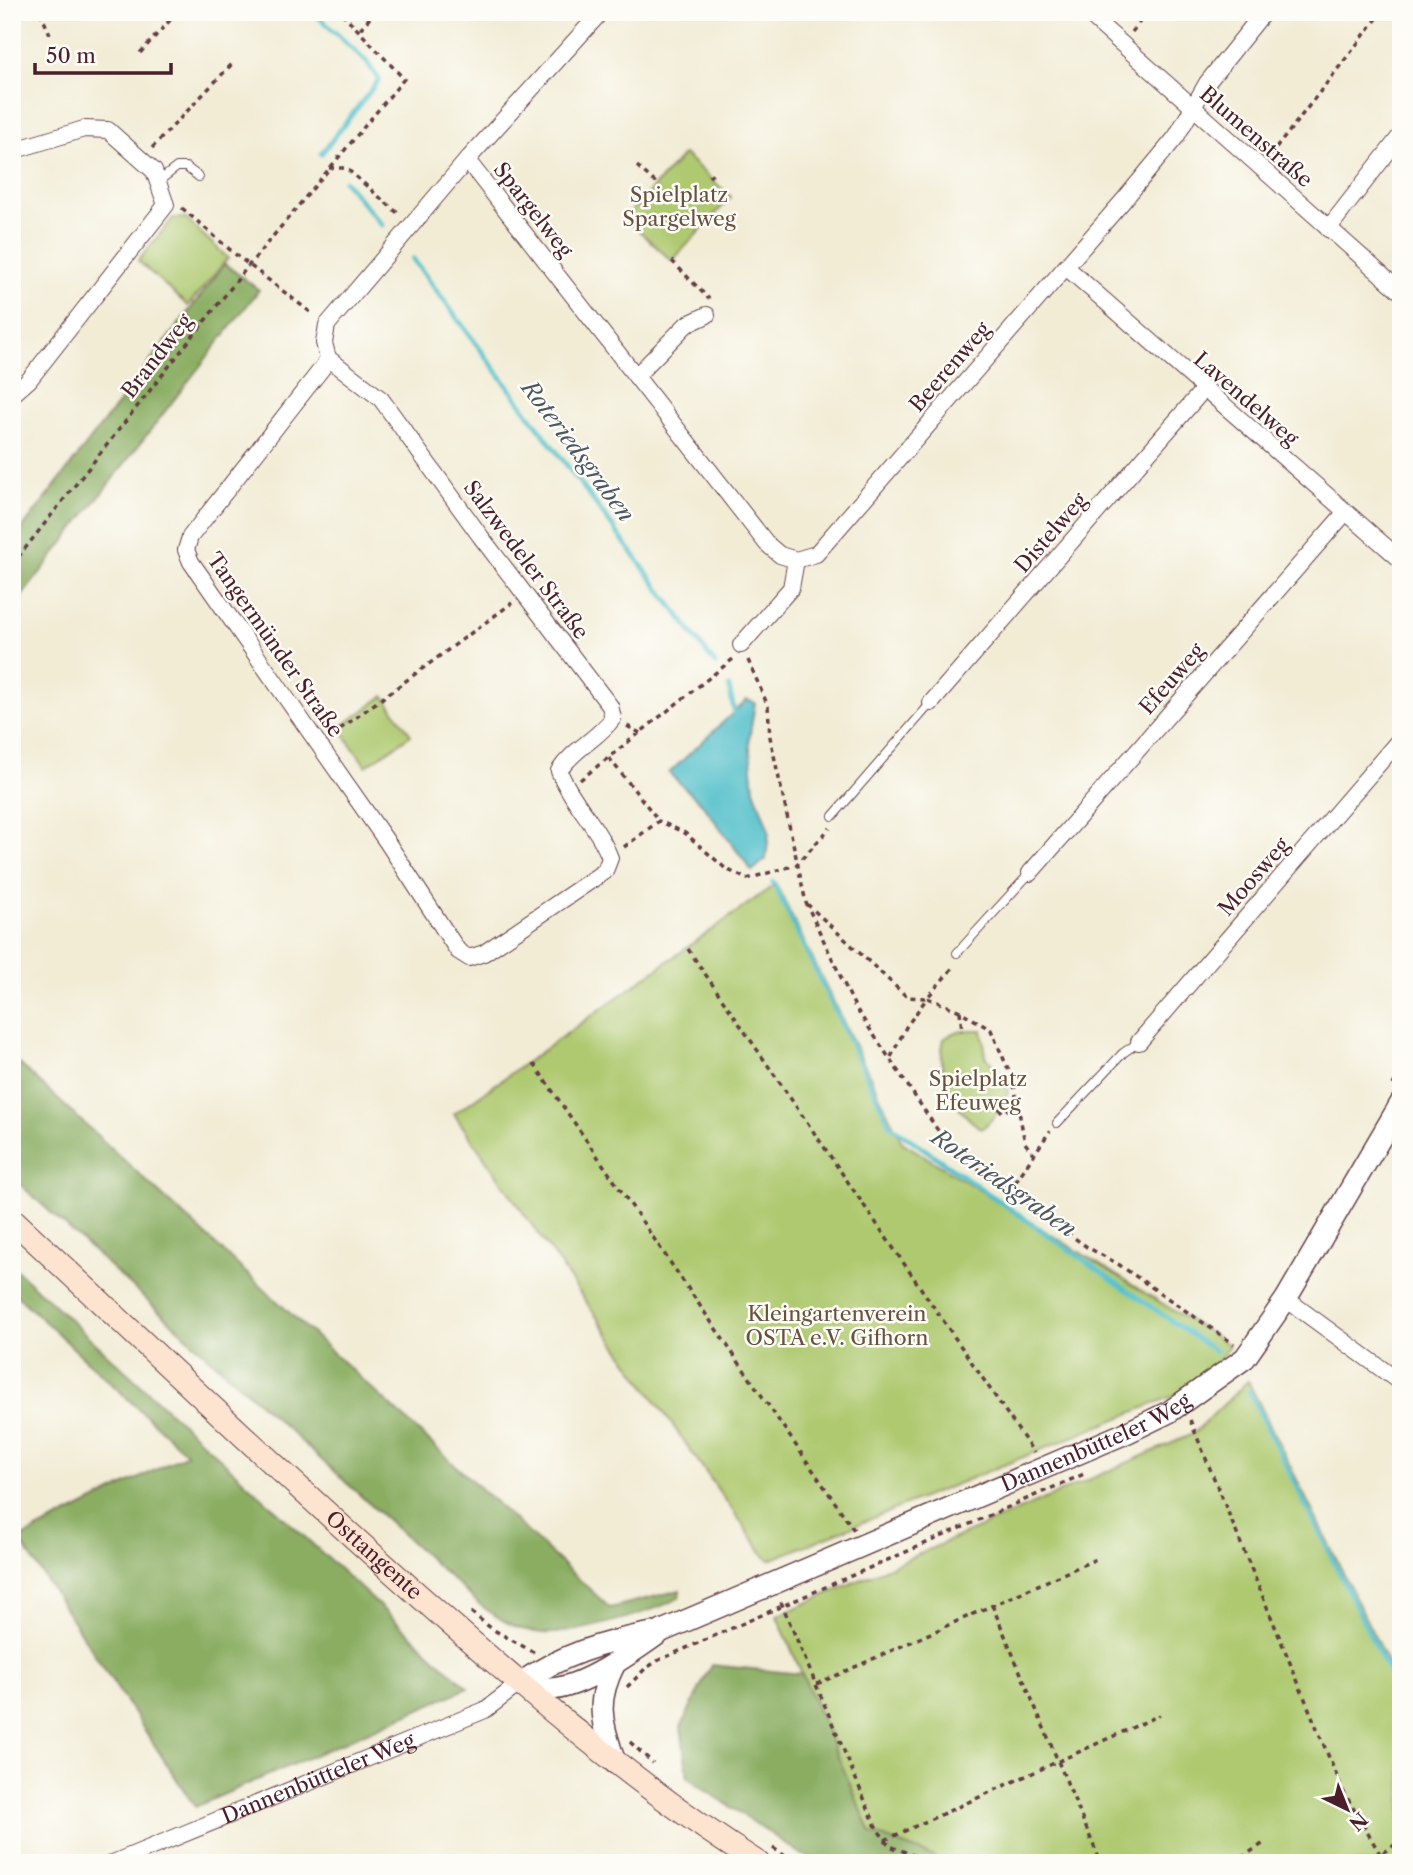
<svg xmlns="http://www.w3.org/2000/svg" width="1413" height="1875" viewBox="0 0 1413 1875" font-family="'Libre Caslon Text',serif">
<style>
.green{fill:#aec96f;stroke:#7c744d;stroke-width:2}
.forest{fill:#8aad62;stroke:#6a6646;stroke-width:2}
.water{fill:#53c0ca;stroke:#4e707a;stroke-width:2}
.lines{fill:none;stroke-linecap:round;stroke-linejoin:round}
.stream{stroke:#53c0ca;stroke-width:5}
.service-casing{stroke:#633e44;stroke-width:10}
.minor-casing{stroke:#633e44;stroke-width:18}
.tertiary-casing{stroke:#633e44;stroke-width:24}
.secondary-casing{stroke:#633e44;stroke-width:25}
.path{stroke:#633e44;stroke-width:3.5;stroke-dasharray:5 5;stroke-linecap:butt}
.service{stroke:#fff;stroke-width:8}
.minor{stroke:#fff;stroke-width:16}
.tertiary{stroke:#fff;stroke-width:21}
.secondary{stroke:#fde4d1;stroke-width:23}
.labels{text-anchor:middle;stroke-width:5;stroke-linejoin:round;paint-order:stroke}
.street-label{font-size:21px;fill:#4a1f2b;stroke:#fdfcf7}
.park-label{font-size:21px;fill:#68523f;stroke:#fdfcf7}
.water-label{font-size:23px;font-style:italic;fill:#4d5763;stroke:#fdfcf7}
</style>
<rect width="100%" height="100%" fill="#fdfcf7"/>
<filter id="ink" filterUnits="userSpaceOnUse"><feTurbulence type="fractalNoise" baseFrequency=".0143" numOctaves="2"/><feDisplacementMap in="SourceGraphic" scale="14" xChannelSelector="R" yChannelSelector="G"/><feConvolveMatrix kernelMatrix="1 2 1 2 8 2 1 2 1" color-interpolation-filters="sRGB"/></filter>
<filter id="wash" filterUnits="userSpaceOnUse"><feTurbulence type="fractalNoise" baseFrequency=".00686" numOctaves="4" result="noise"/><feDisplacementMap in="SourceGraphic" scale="28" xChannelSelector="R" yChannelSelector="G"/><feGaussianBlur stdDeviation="1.57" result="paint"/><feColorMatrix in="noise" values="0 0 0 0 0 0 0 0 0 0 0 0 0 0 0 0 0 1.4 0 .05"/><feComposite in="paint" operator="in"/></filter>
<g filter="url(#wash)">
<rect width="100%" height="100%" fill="#f2ecd5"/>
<!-- green -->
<path class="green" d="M684,154l47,43 -59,64 -47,-43z
M173,218h12l43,40 -40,48 -50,-45z
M384,696l27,39 -45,31 -27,-38z
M776,884l126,258 327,203 -24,38 -435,177 -6,-5 -310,-441z
M969,1030h13l4,26 18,25 4,11 -13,24 -13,13c-28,-18 -47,-56 -38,-90l9,-6z
M1248,1381l153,309v173h-451l-79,-30 -94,-217 416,-182z"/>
<!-- forest -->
<path class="forest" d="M225,264l34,26 -247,319v-67z
M12,1057l598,551 70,-18 -1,8c-25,14 -109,38 -137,35 -26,-2 -43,-14 -63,-29l-467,-427z
M12,1266l456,422 -273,119 -176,-268 168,-85 -175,-163z
M711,1665l91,9 69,159 79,30h-131l-20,-10 -111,-75 -7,-51z"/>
<!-- water -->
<path class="water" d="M747,700l8,3 -6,36 5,50 15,42 -3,28 -14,12 -49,-66 -34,-32z"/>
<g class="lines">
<!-- stream -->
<path class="stream" d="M313,12l53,49 13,19 -58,74
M344,181l38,44
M413,259l302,405
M729,687l6,28
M773,882l117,243 326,227
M1249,1391l152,306"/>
</g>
</g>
<g filter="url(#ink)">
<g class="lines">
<!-- service casing -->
<g class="service-casing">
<path id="service" d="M159,181l18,-14h9l13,10
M833,816l98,-113
M957,953l73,-80
M1057,1123l66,-70 16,-11"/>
</g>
<!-- minor casing -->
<g class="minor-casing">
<g id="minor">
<path d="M601,12l-134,148 300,384 13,11 16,5"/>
<path d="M1086,12l315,280"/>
<path d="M12,151l72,-22 24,1 46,41 12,34 -137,175 -17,15"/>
<path d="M1328,229l73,-94"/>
<path d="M1066,267l335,293"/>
<path d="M328,358l53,41 100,138 129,169 3,12c-15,21 -40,31 -54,53 13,32 39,55 51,87l-5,13 -121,82 -15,5 -11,-7 -71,-109 -196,-280 -5,-12 4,-13 133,-170 5,-9 -4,-15 3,-18 140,-165"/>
<path d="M636,376l50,-51 21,-10"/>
<path d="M741,645l50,-57 5,-28 20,-6 307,-353 53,-64 31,-54 57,-71"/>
<path d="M931,703l272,-313"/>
<path d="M1030,873l315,-360"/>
<path d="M1139,1042l262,-304"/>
<path d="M1286,1299l115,84"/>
<path id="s1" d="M113,1863l372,-153 34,-26"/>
</g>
</g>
<!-- tertiary casing -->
<g class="tertiary-casing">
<g id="tertiary">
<path id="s2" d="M519,1684c10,2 22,6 32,5 34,-2 84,-39 111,-58l466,-199 41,-20 76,-54 41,-59 115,-196"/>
<path d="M519,1684c41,-29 84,-42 133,-51"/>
<path d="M615,1763c-13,-42 -21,-59 0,-100"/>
</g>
</g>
<!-- secondary casing -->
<g class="secondary-casing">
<g id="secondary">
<path id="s3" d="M12,1219c137,128 272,258 413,382 106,94 213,186 333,262"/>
</g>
</g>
<!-- path -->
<path class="path" d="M40,12l10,22
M360,29l15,-17
M1132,32l15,-20
M140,53l32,-35v-6
M152,148l80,-84
M1270,156l112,-144
M637,166l20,18
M329,168h17l54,47
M709,177l7,-7
M182,208l53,46 79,61
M672,261l37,38
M12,565l237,-300 155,-186 -63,-67
M748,660l20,46 2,31 36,166 49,104 88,131 18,18 126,91 31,17 116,80
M627,726l13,7
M332,735l180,-132
M609,758l50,63
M580,780l153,-121
M624,847l35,-26 26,12 41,36 21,10 49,-14 34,-37
M807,904l100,93 20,1 28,-33
M688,949l346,504
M960,1011l2,20
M891,1057l15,-30 21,-29 33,13 31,19 22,50 12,63 10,13
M534,1064l320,466
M1393,1085l8,-13
M999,1108l3,4 16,-6
M1010,1190l40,-59
M1190,1420l152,369 38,65
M781,1602l96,227 13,17 43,17
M992,1605l109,258
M471,1612l21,17 43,24
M817,1684l279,-125
M627,1687l18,-18 14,-9 425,-186
M630,1742l23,21
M885,1840l275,-125
M773,1848l23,15
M1233,1863l31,-20
M1366,1863l35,-22"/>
<!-- service -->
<use href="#service" class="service"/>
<!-- minor -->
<use href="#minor" class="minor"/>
<!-- tertiary -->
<use href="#tertiary" class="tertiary"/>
<!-- secondary -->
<use href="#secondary" class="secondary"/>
</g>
</g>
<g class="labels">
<!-- street labels -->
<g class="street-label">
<text transform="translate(1256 137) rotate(41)" y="7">Blumenstraße</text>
<text transform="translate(533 210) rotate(52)" y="7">Spargelweg</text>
<text transform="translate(157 356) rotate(-52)" y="7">Brandweg</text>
<text transform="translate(950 367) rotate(-49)" y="7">Beerenweg</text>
<text transform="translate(1246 399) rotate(41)" y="7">Lavendelweg</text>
<text transform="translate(1051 533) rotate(-49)" y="7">Distelweg</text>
<text transform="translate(526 560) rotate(53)" y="7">Salzwedeler Straße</text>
<text transform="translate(275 645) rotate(55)" y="7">Tangermünder Straße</text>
<text transform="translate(1172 679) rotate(-49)" y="7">Efeuweg</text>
<text transform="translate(1254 877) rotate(-49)" y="7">Moosweg</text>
<text dy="7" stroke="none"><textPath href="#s2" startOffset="632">Dannenbütteler Weg</textPath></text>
<text dy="7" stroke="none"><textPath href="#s3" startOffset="494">Osttangente</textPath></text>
<text dy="7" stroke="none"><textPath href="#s1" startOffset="222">Dannenbütteler Weg</textPath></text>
</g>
<!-- park labels -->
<g class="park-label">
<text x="679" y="202">Spielplatz<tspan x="679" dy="24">Spargelweg</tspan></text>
<text x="978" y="1086">Spielplatz<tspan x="978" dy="24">Efeuweg</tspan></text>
<text x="837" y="1321">Kleingartenverein<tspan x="837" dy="24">OSTA e.V. Gifhorn</tspan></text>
</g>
<!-- water labels -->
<g class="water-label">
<text transform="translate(578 451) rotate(53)" y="8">Roteriedsgraben</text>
<text transform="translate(1004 1183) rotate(35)" y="8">Roteriedsgraben</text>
</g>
</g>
<!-- margin -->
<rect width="1413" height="1875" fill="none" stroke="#fdfcf7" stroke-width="42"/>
<!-- north arrow -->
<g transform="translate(1347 1809) rotate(137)" stroke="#fdfcf7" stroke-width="5" paint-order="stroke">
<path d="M0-5L12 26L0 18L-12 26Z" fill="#4a1f2b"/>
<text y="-10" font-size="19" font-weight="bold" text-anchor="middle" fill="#4a1f2b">N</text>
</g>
<!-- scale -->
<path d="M35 63v10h136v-10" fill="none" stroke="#4a1f2b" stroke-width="3.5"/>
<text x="46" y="63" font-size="21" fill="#4a1f2b" stroke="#fdfcf7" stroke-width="5" paint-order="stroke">50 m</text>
</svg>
